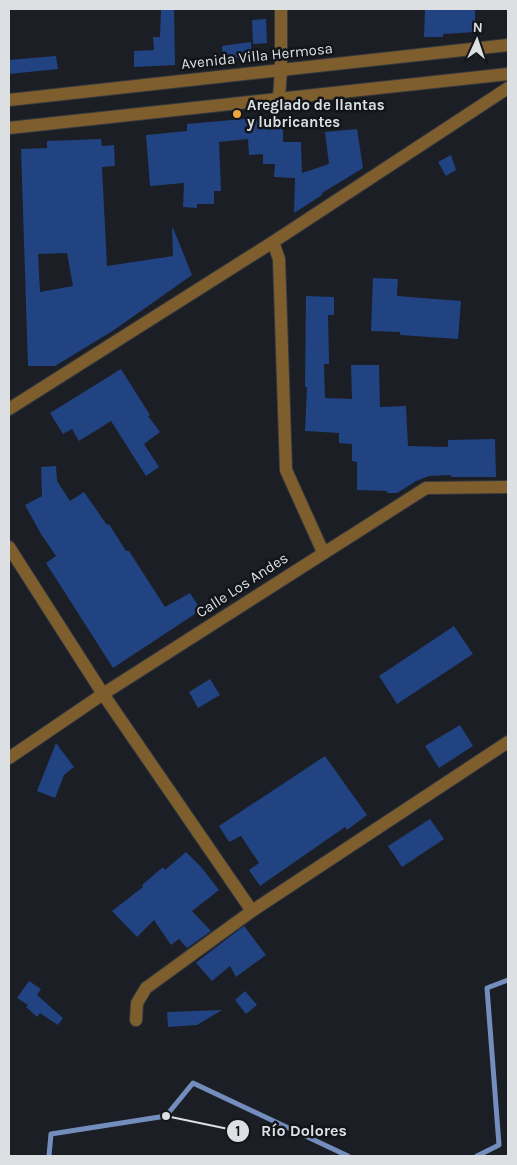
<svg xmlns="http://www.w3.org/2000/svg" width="517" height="1165" viewBox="0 0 517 1165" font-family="Karla,sans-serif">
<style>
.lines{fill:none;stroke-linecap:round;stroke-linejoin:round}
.stream{stroke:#738dbc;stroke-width:5}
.building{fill:#214382;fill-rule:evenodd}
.minor-casing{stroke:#36393f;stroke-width:14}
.tertiary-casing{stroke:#36393f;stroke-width:14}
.minor{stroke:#7f5e2e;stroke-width:12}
.tertiary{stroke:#7f5e2e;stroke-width:12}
.poi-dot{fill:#eda83c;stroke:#12151a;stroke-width:2}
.labels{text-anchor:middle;stroke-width:5;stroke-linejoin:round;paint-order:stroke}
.street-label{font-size:15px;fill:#dde0e3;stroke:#12151a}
.poi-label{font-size:15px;font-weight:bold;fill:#dde0e3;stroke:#12151a;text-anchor:start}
.leader{fill:none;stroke:#dde0e3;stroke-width:2}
.callout-dot{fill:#dde0e3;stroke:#12151a;stroke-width:2}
.mark-label{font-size:15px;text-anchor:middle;font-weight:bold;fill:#111}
.callout-label{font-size:16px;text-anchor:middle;font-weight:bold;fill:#dde0e3;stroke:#12151a;stroke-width:5;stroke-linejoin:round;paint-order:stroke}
</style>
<rect width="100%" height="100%" fill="#1b1e24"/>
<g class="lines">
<!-- stream -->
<path class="stream" d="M49,1156l2,-22 115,-18 27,-33 155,73
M477,1156l22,-11 -12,-157 21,-8"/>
</g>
<!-- building -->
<path class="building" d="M161,9h13l1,56 -41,2v-16l20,-1 -1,-13h7z
M425,9h50v23l-32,2v3h-19z
M266,19l1,24 -14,1 -1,-24z
M251,42l1,14 -29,4 -1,-14z
M56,56l2,13 -49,5v-14z
M254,118h29v24h18l1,31 27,-9 -4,-32 32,-3 6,39 -41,25v2l-28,18 1,-35 -21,-1 1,-13h-12v-10l-14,1 -1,-16 -29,3 2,49h-7v13h-17v4l-14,-1 1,-24 -34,3 -4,-51 41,-4v-7z
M101,139l1,7 12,-1 1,21 -13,1 5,99 66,-10 -1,-28h1l19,47 -78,55 -59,36h-27l-7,-217 26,-1v-7zM67,253l6,33 -33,6 -2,-38z
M451,155l5,15 -10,6 -8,-14z
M373,278l25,1 -1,17 64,5 -3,38 -58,-4v-3l-29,-1z
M306,296l28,1v18h-6l1,49h-5l1,34 27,1 -1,-34h28l1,42 26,-1 2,40 40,1v-7l47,-1 1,38h-45v-2l-22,1 -13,5 -19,12h-10v-2l-30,-1v-28l-5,-1v-17l-13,-1v-10l-34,-2 2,-44h-2z
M121,369l29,46 -2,1 12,16 -16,12 15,23 -13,9 -35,-55 -32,20 -7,-12 -9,5 -13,-21z
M56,466l1,15 13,20 14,-9 23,33 2,-1 17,27h3l36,56 25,-14 11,17 -88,58 -67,-105 10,-7 -15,-22 -16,-29 17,-9 -1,-29z
M454,626l19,28 -76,50 -18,-28z
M210,679l10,16 -22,13 -9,-16z
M460,725l13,21 -34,22 -14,-22z
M56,743l18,24 -10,8 -9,23 -18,-7z
M325,756l42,59 -20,15 -2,-3 -85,59 -11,-16 10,-7 -18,-27 -12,6 -10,-16z
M430,819l14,20 -42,28 -14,-21z
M186,852l16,16 17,22 -27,21 19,20 -24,17 -8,-9 -8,6 -17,-25 -17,17 -25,-26 31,-24 -1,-2 21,-18 2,3z
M244,926l22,29 -30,22 -6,-11 -18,15 -16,-18 2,-2z
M29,981l12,8 -4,6 26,23 -5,7 -18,-12 -3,4 -11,-10 2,-2 -11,-7z
M245,991l12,14 -11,9 -11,-14z
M222,1010l-25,15 -29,2 -1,-15z"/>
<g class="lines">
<!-- minor casing -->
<g class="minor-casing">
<path id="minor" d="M279,98l2,-28v-61
M273,242l6,17 7,211 37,82
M9,409l264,-167 235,-154
M9,547l94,147 149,217
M9,758l94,-64 323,-206 82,-1
M136,1020l1,-17 9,-15 106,-77 256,-169"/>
</g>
<!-- tertiary casing -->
<g class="tertiary-casing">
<path id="tertiary" d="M9,100l499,-55
M9,128l499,-54"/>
</g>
<!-- minor -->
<use href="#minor" class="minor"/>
<!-- tertiary -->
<use href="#tertiary" class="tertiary"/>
</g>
<!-- markers -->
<circle class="poi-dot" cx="237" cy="114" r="5"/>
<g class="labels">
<!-- street labels -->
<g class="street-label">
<text transform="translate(257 56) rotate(-6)" y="5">Avenida Villa Hermosa</text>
<text transform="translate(242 585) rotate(-33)" y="5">Calle Los Andes</text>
</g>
<!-- poi labels -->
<g class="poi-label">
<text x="247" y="110">Areglado de llantas<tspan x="247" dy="17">y lubricantes</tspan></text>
</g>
</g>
<!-- callouts -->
<path class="leader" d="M166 1116L238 1131"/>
<g class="callout-dot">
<circle cx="166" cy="1116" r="5"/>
<circle cx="238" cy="1131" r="12"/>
</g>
<g class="mark-label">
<text x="238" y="1136">1</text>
</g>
<g class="callout-label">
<text x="304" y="1136">Río Dolores</text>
</g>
<!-- border -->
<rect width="517" height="1165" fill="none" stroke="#dde0e3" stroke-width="20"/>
<!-- north arrow -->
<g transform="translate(477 40) rotate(3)" stroke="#12151a" stroke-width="4" paint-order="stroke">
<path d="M0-4L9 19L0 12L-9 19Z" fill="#dde0e3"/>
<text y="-8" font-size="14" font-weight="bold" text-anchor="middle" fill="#dde0e3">N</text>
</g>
</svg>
